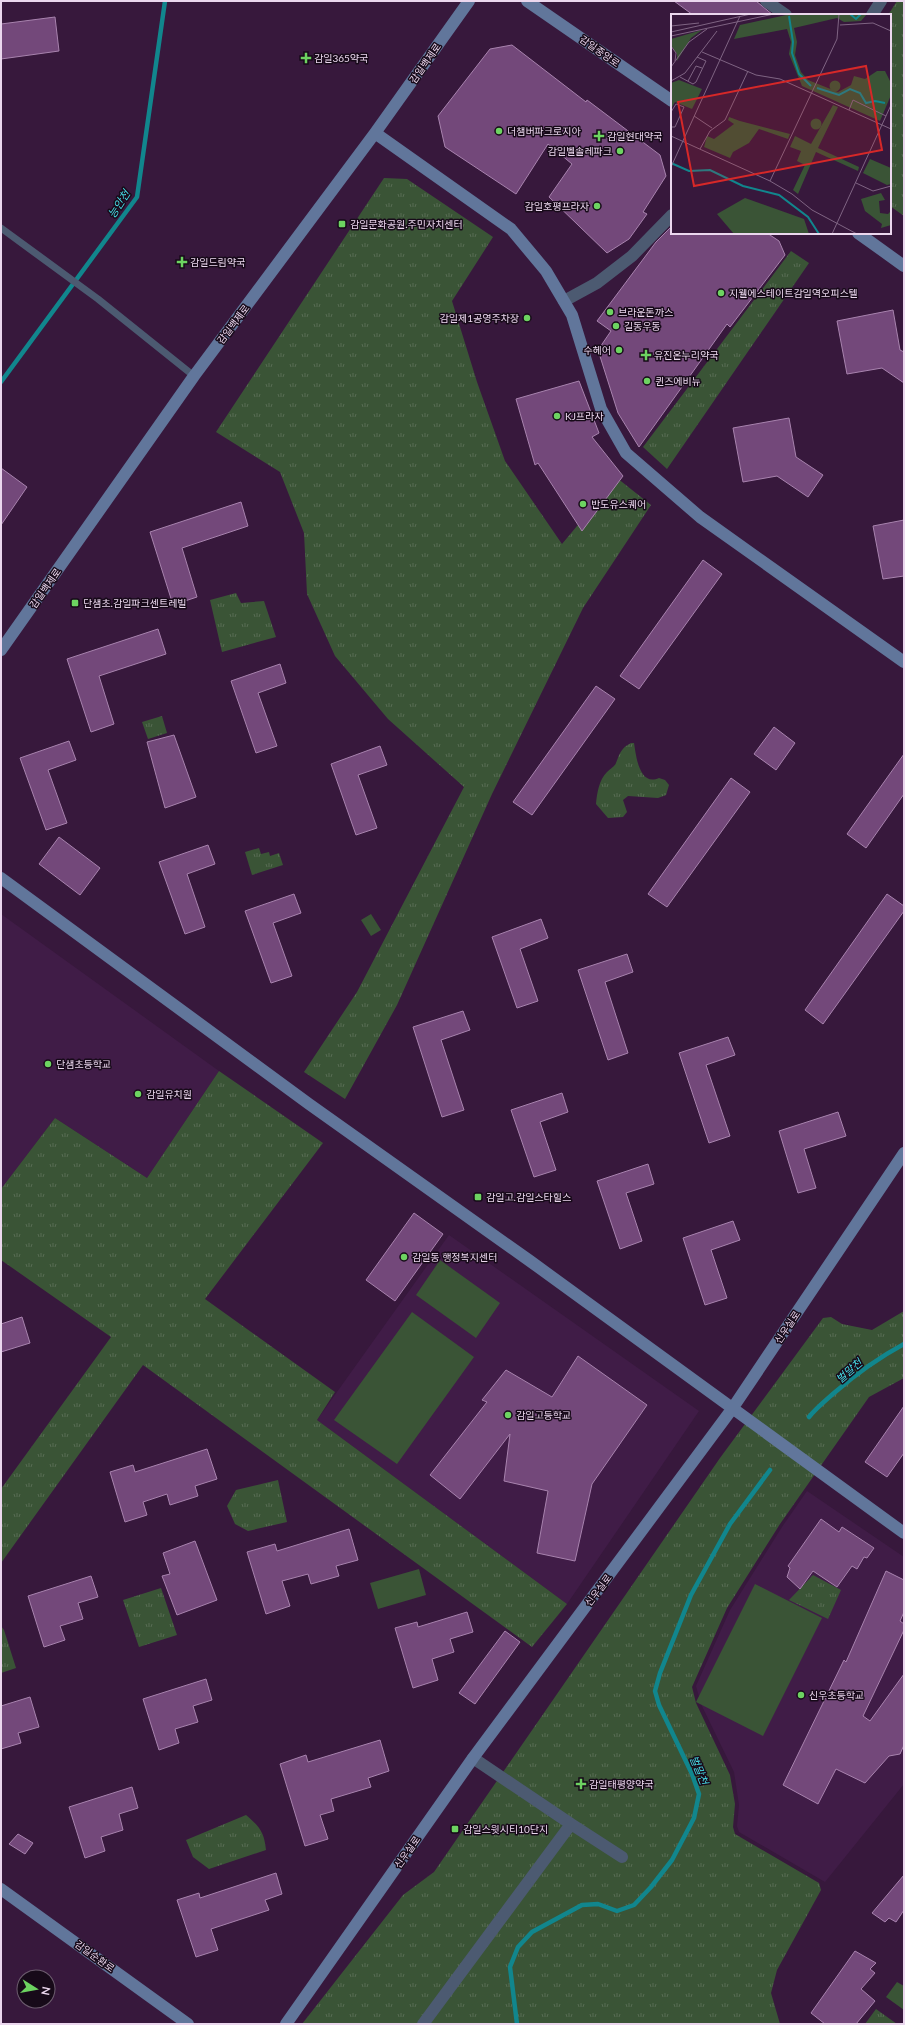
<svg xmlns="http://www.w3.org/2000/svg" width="905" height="2025" viewBox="0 0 905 2025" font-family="Lato,'Noto Sans KR',sans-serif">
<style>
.built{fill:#401c47}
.grass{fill:url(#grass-tufts)}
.pitch{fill:#3a5436}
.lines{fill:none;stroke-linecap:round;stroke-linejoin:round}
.stream{stroke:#11868d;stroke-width:4.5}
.building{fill:#73487a;stroke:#a883ae}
.lane{stroke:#4c5a71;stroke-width:7}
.street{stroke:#4c5a71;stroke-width:12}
.secondary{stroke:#61769b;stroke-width:12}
.poi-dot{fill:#6dd361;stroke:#170a19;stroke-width:1.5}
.labels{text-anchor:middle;stroke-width:3;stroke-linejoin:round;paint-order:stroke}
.street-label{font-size:10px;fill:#ebd7ee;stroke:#170a19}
.poi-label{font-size:10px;fill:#ebd7ee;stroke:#170a19;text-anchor:start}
.water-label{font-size:11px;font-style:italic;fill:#46dbe5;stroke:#170a19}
.inset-river{fill:none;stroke:#11868d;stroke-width:2}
.inset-road{fill:none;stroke:#7f6483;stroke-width:1}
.view{fill:#d62828;fill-opacity:0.15;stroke:#d62828;stroke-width:2}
.inset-edge{fill:none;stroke:#ebd7ee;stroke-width:2}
</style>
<defs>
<pattern id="grass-tufts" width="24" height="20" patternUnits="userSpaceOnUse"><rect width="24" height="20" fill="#3a5436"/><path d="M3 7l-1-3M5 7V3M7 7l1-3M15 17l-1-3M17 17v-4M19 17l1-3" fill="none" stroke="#576c53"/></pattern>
</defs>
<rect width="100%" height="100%" fill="#37183c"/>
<!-- built -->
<path class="built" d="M1,914l218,157 -72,107 -92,-60 -54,71z
M449,1235l250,176 -132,193 -250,-184z
M807,1491l97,66v227l-79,98 -86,-50 -2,-6 2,-21 -5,-33 -33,-68 -5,-18 34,-76 52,-83z"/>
<!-- grass -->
<path class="grass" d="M897,1h7v215l-14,-10v-191h-2z
M384,178l23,1 86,58 -41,64 25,81 28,79 57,83 55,-66 34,27 -68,103 -91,186 -95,211 -52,94 -41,-27 53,-80 107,-205 -76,-68 -53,-63 -28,-62 -3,-61 -24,-61 -64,-40z
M791,251l18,12 -142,206 -24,-22z
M236,593l5,10 23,-2 12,36 -54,15 -12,-52z
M162,716l5,17 -19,6 -6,-17z
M631,743h3c2,12 5,44 25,35l6,2 4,5 -3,10 -8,3 -30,-2 -5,4 4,12 -4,5 -15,1 -12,-14c1,-11 3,-24 11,-32 3,-3 8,-6 9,-9 4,-10 5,-15 15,-20z
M259,848l2,6 8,-2 1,4 9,-3 4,12 -31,10 -7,-23z
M219,1071l104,72 -118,156 130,93 -18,28 250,184 -35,43 -389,-282 -142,198v-74l110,-152 -110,-77v-71l54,-71 92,60z
M904,1311v67l-35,19 -89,127 -53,84 -35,79 4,16 34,72 5,29 -2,23 2,7 84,49 2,7 -44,80 -6,23 9,31h-478l101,-129 31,-23 286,-414 103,-140 8,-1 11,7 30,6z
M278,1480l9,42 -39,9 -13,-7 -8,-18 9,-16z
M813,1575l28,15 -13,29 -39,-19z
M161,1588l16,47 -38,12 -16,-47z
M1,1626l3,4 12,38 -15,5z
M246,1815c14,12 18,17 20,35l-57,19 -16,-12 -7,-17z
M876,2009l21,15h-32z"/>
<!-- pitch -->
<path class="pitch" d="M371,914l10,16 -10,6 -10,-16z
M440,1260l60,43 -24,35 -60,-43z
M412,1312l62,45 -77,107 -63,-44z
M419,1569l7,26 -48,14 -8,-26z
M755,1584l67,34 -59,118 -67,-34z
M897,1982l7,4v24l-18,-13z"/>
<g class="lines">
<!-- stream -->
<path class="stream" d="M1,382l136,-185 28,-196
M809,1417c7,-9 16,-16 25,-24 22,-19 44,-35 70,-49
M517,2024l-7,-57 8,-20 14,-15 50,-27 16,-1 19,7 17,-6 17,-18 21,-27 22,-42 5,-24 -7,-20 -33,-69 -4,-14 5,-18 31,-78 39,-71 40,-54"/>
</g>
<!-- building -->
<path class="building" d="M674,1h82l17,14h-80z
M55,17l4,34 -58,8v-35z
M512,45l74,57 1,-2 73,55 6,21 -23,36 4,2 -18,25 -22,14 -58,-56 23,-33 -24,-20 -32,50 -71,-47 -7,-31 52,-67z
M672,226v7h95l12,8 6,14 -55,72 -3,-3 -88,123 -21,-34 -20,-63 13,-19 -14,-10 59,-79z
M893,310l7,40 4,2v31l-22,-15 -35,6 -10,-53z
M579,381l20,52 -7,4 31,39 -41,55 -44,-68 -3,2 -19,-66z
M789,418l7,39 27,18 -15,22 -31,-21 -34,6 -10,-54z
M1,468l26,19 -26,38z
M241,502l7,24 -66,22 15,49 -24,8 -23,-73z
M904,520v56l-21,3 -10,-53z
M703,560l19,14 -83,115 -19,-13z
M158,629l8,25 -67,22 15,48 -23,8 -24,-73z
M280,664l6,19 -28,10 19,53 -21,7 -25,-72z
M596,686l19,13 -83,116 -19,-13z
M774,727l21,16 -19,27 -22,-16z
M174,735l22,62 -31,11 -18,-66z
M69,741l7,19 -28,10 19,53 -21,7 -26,-72z
M380,746l7,19 -29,10 19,53 -21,7 -25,-71z
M904,754v40l-38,54 -19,-14z
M731,778l19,14 -83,115 -19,-13z
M59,837l41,31 -20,27 -41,-31z
M208,845l7,19 -28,10 18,53 -20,7 -26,-72z
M294,894l7,19 -28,10 19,53 -21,7 -26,-72z
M887,894l17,12v5l-81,113 -18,-14z
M541,919l7,19 -28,11 18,52 -21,7 -25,-71z
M627,954l6,18 -28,10 23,71 -20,7 -30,-90z
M463,1011l7,19 -29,10 23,70 -22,7 -29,-90z
M728,1037l7,18 -29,10 24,71 -21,7 -30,-90z
M562,1093l6,19 -28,10 16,48 -22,7 -23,-67z
M838,1112l8,24 -42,13 12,39 -18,5 -19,-62z
M648,1164l6,20 -28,9 16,48 -22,8 -23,-68z
M414,1213l29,21 -48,67 -29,-21z
M733,1221l7,19 -29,10 16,48 -22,7 -22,-67z
M22,1317l8,26 -29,9v-28z
M578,1356l69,49 -55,79 -17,77 -38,-8 11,-62 -44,-10 6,-47 -50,65 -30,-24 57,-73 -5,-2 24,-30 46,27z
M904,1406v47l-17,24 -22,-15z
M207,1449l10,30 -22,7 3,10 -28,9 -3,-11 -24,8 4,13 -22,7 -15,-50 23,-7 2,7z
M821,1519l18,13 3,-5 32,21 -7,10 -3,-1 -7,12 -5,-3 -15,21 -24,-16 -13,18 -13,-12 3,-9 -2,-2z
M349,1529l9,31 -22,6 3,10 -28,8 -3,-10 -26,7 8,25 -24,8 -19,-62 28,-8 2,7z
M195,1541l22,59 -40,15 -15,-39 8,-2 -7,-21z
M886,1571l18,9v32l-4,9 4,3v6l-41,86 7,5 34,-47v71l-4,9 -11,2 -24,27 -29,-14 -18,35 -35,-19 61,-125 2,2z
M91,1576l7,21 -20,6 5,16 -23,7 5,14 -21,7 -16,-51z
M467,1612l6,20 -23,7 4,13 -22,7 6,21 -25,8 -18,-60 22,-6 1,5z
M505,1631l15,11 -45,62 -16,-11z
M206,1679l6,21 -19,6 5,16 -23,7 4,14 -20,7 -16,-51z
M30,1697l9,30 -21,6 3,10 -20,6v-43z
M380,1740l9,31 -21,7 3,9 -40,12 3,12 -14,4 8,24 -23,7 -25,-82 26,-9 2,7z
M132,1787l6,21 -19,6 4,16 -22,7 4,14 -20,7 -16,-51z
M18,1834l15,9 -8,11 -16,-10z
M276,1873l6,21 -17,6 4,10 -58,19 7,21 -22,7 -19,-57 22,-7 1,5z
M904,1875v35l-8,12 -7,-4 -4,4 -13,-9z
M855,1951l21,12 -6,6 5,4 -14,16 14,12 -19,23h-31l-14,-11z"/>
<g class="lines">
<!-- lane -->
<path class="lane" d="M1,228l97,71 96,77"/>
<!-- street -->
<path class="street" d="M766,1l20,14
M872,15l9,-14
M564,301l33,-18 35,-27 40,-41
M571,1824l51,33
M423,2024l148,-200 -98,-66"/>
<!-- secondary -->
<path class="secondary" d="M527,1l145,100
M375,133l136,96 35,42 26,44 29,94 25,44 74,64 204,145
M858,233l46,33
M1,650l193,-274 181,-243 94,-132
M1,878l308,226 221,157 374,272
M1,1889l187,135
M286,2024l187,-266 259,-349 172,-256"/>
</g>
<!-- markers -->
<g class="poi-dot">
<path d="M304 52h4v4h4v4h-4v4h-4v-4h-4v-4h4z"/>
<circle cx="499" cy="131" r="4"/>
<path d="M597 130h4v4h4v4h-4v4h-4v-4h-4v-4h4z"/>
<circle cx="620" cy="151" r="4"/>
<circle cx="597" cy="206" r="4"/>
<rect x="338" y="220" width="8" height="8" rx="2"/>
<path d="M180 256h4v4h4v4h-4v4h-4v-4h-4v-4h4z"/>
<circle cx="721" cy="293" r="4"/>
<circle cx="610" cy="312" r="4"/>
<circle cx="527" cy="318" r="4"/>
<circle cx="616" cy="326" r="4"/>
<circle cx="619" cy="350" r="4"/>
<path d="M644 349h4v4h4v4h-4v4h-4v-4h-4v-4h4z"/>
<circle cx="647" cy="381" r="4"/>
<circle cx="557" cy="416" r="4"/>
<circle cx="583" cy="504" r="4"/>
<rect x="71" y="599" width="8" height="8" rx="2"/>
<circle cx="48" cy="1064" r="4"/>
<circle cx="138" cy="1094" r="4"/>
<rect x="474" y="1193" width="8" height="8" rx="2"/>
<circle cx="404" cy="1257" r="4"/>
<circle cx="508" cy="1415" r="4"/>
<circle cx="801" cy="1695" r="4"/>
<path d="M579 1778h4v4h4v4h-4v4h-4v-4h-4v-4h4z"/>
<rect x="451" y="1825" width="8" height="8" rx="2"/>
</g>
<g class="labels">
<!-- street labels -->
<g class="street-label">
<text transform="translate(600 51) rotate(35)" y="4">감일중앙로</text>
<text transform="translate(425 63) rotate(-55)" y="4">감일백제로</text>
<text transform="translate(233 324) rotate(-53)" y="4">감일백제로</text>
<text transform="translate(45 588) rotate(-55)" y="4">감일백제로</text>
<text transform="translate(787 1327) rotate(-56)" y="4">신우실로</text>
<text transform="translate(598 1590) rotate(-53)" y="4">신우실로</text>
<text transform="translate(407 1852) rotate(-55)" y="4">신우실로</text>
<text transform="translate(95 1956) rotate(36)" y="4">감일순환로</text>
</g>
<!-- poi labels -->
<g class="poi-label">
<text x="314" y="62">감일365약국</text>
<text x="507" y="135">더챔버파크로지아</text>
<text x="607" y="140">감일현대약국</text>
<text x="612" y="155" text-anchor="end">감일벨솔레파크</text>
<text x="589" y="210" text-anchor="end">감일호평프라자</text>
<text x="350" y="228">감일문화공원.주민자치센터</text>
<text x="190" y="266">감일드림약국</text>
<text x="729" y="297">지웰에스테이트감일역오피스텔</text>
<text x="618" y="316">브라운돈까스</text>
<text x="519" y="322" text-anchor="end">감일제1공영주차장</text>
<text x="624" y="330">길동우동</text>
<text x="611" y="354" text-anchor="end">수헤어</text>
<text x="654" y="359">유진온누리약국</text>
<text x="655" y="385">퀸즈에비뉴</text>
<text x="565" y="420">KJ프라자</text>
<text x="591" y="508">반도유스퀘어</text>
<text x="83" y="607">단샘초.감일파크센트레빌</text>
<text x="56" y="1068">단샘초등학교</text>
<text x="146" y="1098">감일유치원</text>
<text x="486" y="1201">감일고.감일스타힐스</text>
<text x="412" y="1261">감일동 행정복지센터</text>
<text x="516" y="1419">감일고등학교</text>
<text x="809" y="1699">신우초등학교</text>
<text x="589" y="1788">감일태평양약국</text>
<text x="463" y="1833">감일스윗시티10단지</text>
</g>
<!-- water labels -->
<g class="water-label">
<text transform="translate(119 204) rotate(-57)" y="4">능안천</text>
<text transform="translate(849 1371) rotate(-41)" y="4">벌말천</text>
<text transform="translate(699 1770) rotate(68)" y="4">벌말천</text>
</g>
</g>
<!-- overview -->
<g transform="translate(671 14)">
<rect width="220" height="220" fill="#37183c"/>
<path d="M120,0h76l-6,7 -17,1 -7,-4 -43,10 3,14 -2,13 6,17 7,8 30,12 13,-7 3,-9 11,3 12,-8h8l6,12v12l-11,26 -78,-35 -13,-32 2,-12 -4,-13 -53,10 6,-14zM31,16l-11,8 -14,23v-7l-6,-9v-6zM8,66l23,9 -10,20 -17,-7 -4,7v-26zM162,91l5,2 -20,41 41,19 -1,4 -42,-19 -18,42 -5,-4 12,-25 -8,-4 4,-10 -11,-4 5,-11 16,8zM58,103l11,4 50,13 -2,5 -29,-10 -10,14 -16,9 -3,6 -26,-11 3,-11 7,3 20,-15 -6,-4zM199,145l21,9v16l-4,1 -24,-12z" fill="#3a5436"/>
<path d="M210,179l4,7 -6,1 1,12 8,1 3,-3v14l-10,3 1,-4 -17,-13 -4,-12zM74,184l59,21 5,15h-75l-17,-20z" fill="#3a5436"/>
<path d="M158.5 72a5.5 5.5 0 1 1 11 0a5.5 5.5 0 1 1-11 0ZM139.5 110a5.5 5.5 0 1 1 11 0a5.5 5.5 0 1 1-11 0Z" fill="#3a5436"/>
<path class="inset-river" d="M179,0l6,5 5,-5M118,2l4,26 -1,11 7,21 12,12M146,74l22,7 11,-6 10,4 6,10 9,-2 10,2M0,149l18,8 21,-1 33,16 36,9 29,22 11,17"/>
<path class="inset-road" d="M169,11l33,-2 18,8M0,12l28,-3M0,18l80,-18M0,22l103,-22M0,32l5,7 -1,8M31,38l54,23 24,4 111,50M0,53l18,-25 18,-13M9,63l13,7 3,-2 10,-21 -9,-4M0,67l14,-8 32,-42M17,67l8,-15 6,2M178,96l4,-10 33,16M0,98l5,-8 8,3 -9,20h-4M23,102l18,12M0,122l99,45 22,13 20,16 45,24M29,135l10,-18 15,-11 23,-49M0,153l69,-151M99,167l67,-142 2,-25M185,169l17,8 18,-5M161,220l59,-129"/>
<path class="view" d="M195,52l16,84 -188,36 -16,-84z"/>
<rect width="220" height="220" class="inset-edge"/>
</g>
<!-- border -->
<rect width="905" height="2025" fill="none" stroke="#ebd7ee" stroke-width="4"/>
<!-- north arrow -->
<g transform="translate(36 1989) rotate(101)"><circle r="19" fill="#170a19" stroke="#6c5c6e"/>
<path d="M0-3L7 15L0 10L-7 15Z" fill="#6dd361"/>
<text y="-6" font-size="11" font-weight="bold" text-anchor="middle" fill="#ebd7ee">N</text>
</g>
</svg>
